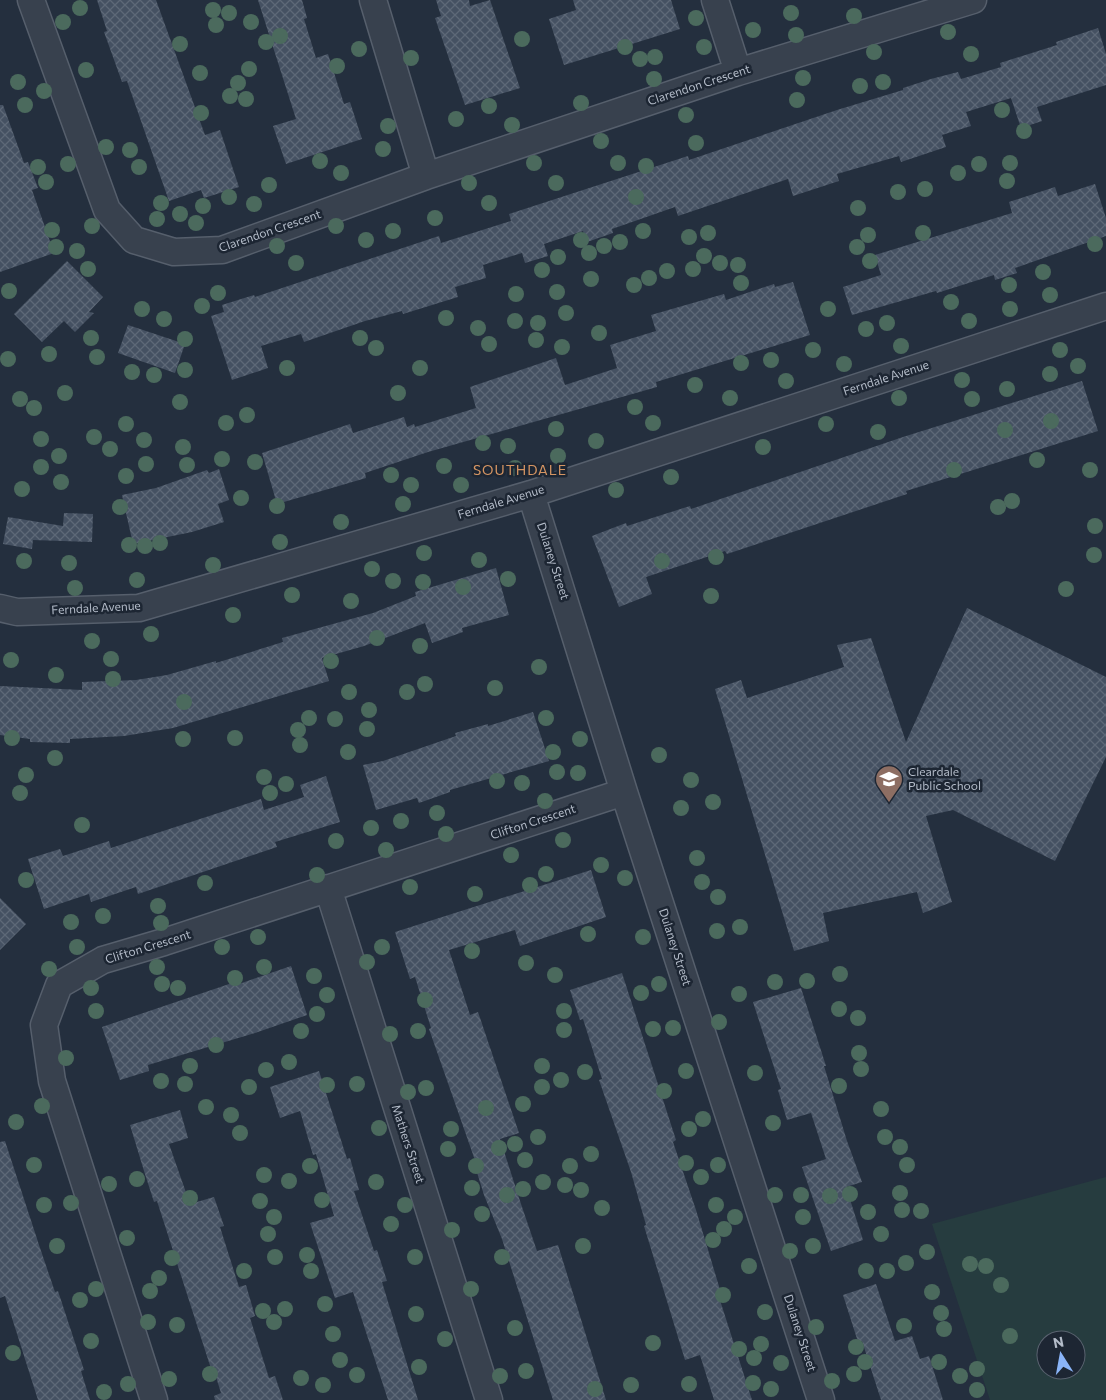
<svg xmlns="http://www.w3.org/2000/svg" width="1106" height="1400" viewBox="0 0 1106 1400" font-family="Commissioner,sans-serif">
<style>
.green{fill:#263c3f;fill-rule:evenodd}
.building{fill:url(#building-cross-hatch)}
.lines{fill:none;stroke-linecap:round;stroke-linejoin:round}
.minor-casing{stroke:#565f6c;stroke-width:29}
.minor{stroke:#38414e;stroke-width:26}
.tree{fill:#4b6a5d}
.labels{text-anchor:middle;stroke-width:5;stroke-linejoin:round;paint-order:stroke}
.street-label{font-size:12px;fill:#b4bcc9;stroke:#1d2633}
.poi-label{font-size:12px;fill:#b4bcc9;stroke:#1d2633;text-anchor:start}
.neighbourhood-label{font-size:14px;letter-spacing:1px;fill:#d59563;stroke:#1d2633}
</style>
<defs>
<pattern id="building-cross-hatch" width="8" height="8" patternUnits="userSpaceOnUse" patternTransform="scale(1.25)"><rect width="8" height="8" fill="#455162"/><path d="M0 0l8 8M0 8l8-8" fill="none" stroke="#5d6877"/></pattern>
</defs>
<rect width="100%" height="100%" fill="#242f3e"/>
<!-- green -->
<path class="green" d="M1106,1177v223h-116l-58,-176zM1046,1340h30v30h-30z"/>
<!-- building -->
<path class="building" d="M97,0h59l49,135 15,-5 19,57 -35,11 -3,-8 -32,11 -42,-120 -5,1 -18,-50 3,-1z
M258,0h44l5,18 -3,1 12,39 12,-4 16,50 6,-2 12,37 -76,25 -13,-38 23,-7z
M436,0h33l1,6 20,-6 30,88 -55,17 -30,-87 6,-2z
M573,0h98l9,29 -116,36 -15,-46 27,-9z
M1098,28l8,26v31l-69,22 5,14 -21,7 -10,-30 -45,14 5,14 -29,9 4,12 -45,15 -2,-6 -62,18 2,7 -46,15 -5,-17 -110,37 -3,-9 -63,22 1,4 -26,9 -4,-11 -39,13 4,12 -23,7 -3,-10 -39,12 3,13 -31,9 3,10 -55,17 -1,-3 -37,10 -61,21 -3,-8 -40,12 7,22 -36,12 -21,-64 13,-4 -2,-7 32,-10 1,2 184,-61 2,7 70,-22 -2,-7 179,-58 1,4 148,-50 66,-20v-2l28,-9 27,-7 3,7 40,-12 -1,-4 57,-18 -1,-3z
M0,105h3l21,58 4,-1 10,26 -6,2 22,63 -54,19z
M1095,184l11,34v18l-91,32 2,5 -22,7 -1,-5 -57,18 -1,-2 -84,24 -9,-28 38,-12 -6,-20 137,-42 -3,-11 46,-15 3,9z
M67,261l36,36 -14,15 5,1 -19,19 -11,-11 -22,21 -28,-28z
M793,282l17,53 -154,47 1,5 -229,65 -63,21 1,5 -89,26 -15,-51 88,-29 3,9 51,-16 3,10 7,-3 1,3 61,-19 -6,-21 86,-29 9,27 52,-17 -7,-23 46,-14 -5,-16 73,-21 2,6 48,-16 1,3z
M128,325l57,19 -10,29 -57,-20z
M1082,381l16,50 -192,60 1,3 -180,60 -2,-3 -79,26 6,17 -33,13 -27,-71 34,-13 1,3 63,-20 1,3 212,-72z
M219,469l10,31 -11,4 6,18 -32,10 -59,12 -11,-49 34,-7 51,-18 2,3z
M64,513l29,1 -1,28 -59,-2 -1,9 -29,-5 5,-27 55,9z
M496,568l13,47 -47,13 1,4 -31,11 -7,-20 -61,23 -42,12 7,23 -156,47 -49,8 -54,3v4l-40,-1v-3l-30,-4v-49l82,4v-8l54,-2 31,-5 49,-14v2l67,-21 -1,-4 91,-25 43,-17 -1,-4z
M967,608l139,69v80l-51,104 -102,-51 -27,6 26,86 -29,11 -6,-21 -94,21 6,28 -35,10 -79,-262 26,-9 6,18 97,-31 -7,-22 34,-7 35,104z
M533,712l16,49 -99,29v2l-31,11 -2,-5 -41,12 -13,-45 20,-4 73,-25 -1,-3 33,-9v2z
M326,776l14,46 -65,20 2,5 -139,47 -2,-7 -45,15 -2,-8 -45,15 -16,-50 32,-10 3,7 46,-15 2,7 150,-49 3,11 40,-13 -4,-12z
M591,870l15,47 -86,29 -5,-16 -66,20 21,65 8,-3 41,121 -19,6 21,65 16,47 21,-6 48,155h-53l-51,-161 -18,-44 -9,-29h2l-48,-137 2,-1 -16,-51 -5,2 -15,-47z
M0,898l26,26 -26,26z
M291,966l16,49 -52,18 -107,32 1,6 -29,9 -18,-53 136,-46 1,3z
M622,973l54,167 -3,2 23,68 25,83 -3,1 34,106h-38l-14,-45 -15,5 -41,-134 2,-1 -15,-53 -32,-92 3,-1 -19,-60 -3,1 -10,-30z
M801,988l25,78h-2l23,75 15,41 -16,5 17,53 -32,11 -29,-84 24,-8 -15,-46 -24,7 -9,-30 3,-1 -28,-87z
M319,1071l28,88 3,-1 9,32 -5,1 20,60 3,-1 10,31 -5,1 36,118h-30l-35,-108 -18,6 -25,-75 24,-7 -18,-62 -3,1 -13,-44 -20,7 -10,-31z
M180,1110l8,28 -19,6 21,60 24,-7 10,29 -4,1 19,60 7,-2 9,31 -5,2 19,60 6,-2 8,24h-68l-1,-4 7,-3 -5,-16 -2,1 -57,-177 -3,1 -10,-31 -14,-46z
M5,1141l35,107 15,44 3,-1 26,79 -3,1 9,29h-52l-33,-104 -5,2v-156z
M876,1284l19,57 17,-5 8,23 9,-3 14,44h-62l-19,-59 -4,1 -15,-47z"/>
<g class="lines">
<!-- minor casing -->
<g class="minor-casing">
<path id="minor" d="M31,0l76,210 27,30 40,12 48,-2 204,-74 312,-104 235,-72
M373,0l53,176
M715,0l23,72
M531,494l93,298 197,608
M0,608l17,4 122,-4 392,-114 575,-188
M328,888l161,512
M154,1400l-102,-319 -8,-56 15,-40 44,-25 61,-18 460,-150"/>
</g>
<!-- minor -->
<use href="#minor" class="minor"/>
</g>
<!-- trees -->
<g class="tree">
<circle cx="80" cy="8" r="8"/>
<circle cx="213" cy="10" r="8"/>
<circle cx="229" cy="13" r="8"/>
<circle cx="791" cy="13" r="8"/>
<circle cx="854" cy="16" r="8"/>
<circle cx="696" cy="18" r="8"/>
<circle cx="63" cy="22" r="8"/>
<circle cx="251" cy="22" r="8"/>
<circle cx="216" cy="25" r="8"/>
<circle cx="753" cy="30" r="8"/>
<circle cx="948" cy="32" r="8"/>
<circle cx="796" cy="35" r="8"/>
<circle cx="280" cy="36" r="8"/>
<circle cx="522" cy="39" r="8"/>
<circle cx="266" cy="42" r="8"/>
<circle cx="180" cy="44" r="8"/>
<circle cx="625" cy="47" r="8"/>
<circle cx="704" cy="47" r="8"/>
<circle cx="359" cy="49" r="8"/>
<circle cx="874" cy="52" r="8"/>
<circle cx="971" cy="54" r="8"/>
<circle cx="655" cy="57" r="8"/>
<circle cx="411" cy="58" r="8"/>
<circle cx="640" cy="59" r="8"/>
<circle cx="337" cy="66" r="8"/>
<circle cx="249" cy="69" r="8"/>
<circle cx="86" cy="70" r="8"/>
<circle cx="200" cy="73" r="8"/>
<circle cx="803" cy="78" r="8"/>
<circle cx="654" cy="79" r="8"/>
<circle cx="18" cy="82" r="8"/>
<circle cx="883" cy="82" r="8"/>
<circle cx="238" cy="83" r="8"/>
<circle cx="860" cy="86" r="8"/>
<circle cx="44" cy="91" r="8"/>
<circle cx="230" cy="96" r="8"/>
<circle cx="246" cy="99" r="8"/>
<circle cx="797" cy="100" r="8"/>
<circle cx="581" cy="103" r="8"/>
<circle cx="25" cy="105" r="8"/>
<circle cx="489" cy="106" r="8"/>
<circle cx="1002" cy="110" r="8"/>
<circle cx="201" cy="113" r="8"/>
<circle cx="686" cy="115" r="8"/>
<circle cx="456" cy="119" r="8"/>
<circle cx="512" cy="125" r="8"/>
<circle cx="388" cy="126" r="8"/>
<circle cx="1024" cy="131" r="8"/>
<circle cx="601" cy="141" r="8"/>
<circle cx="696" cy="143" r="8"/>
<circle cx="106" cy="147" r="8"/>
<circle cx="383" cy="149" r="8"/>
<circle cx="130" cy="150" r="8"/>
<circle cx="320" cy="161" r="8"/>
<circle cx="534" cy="163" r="8"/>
<circle cx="618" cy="163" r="8"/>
<circle cx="1010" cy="163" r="8"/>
<circle cx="68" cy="164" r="8"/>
<circle cx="979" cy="164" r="8"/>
<circle cx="646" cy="166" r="8"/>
<circle cx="38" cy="167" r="8"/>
<circle cx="139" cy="167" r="8"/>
<circle cx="341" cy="173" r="8"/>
<circle cx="958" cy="173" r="8"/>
<circle cx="1007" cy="181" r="8"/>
<circle cx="46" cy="182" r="8"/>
<circle cx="469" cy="183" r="8"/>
<circle cx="556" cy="183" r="8"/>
<circle cx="269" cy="185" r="8"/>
<circle cx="925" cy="189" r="8"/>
<circle cx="898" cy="192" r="8"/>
<circle cx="229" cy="197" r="8"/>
<circle cx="636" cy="197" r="8"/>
<circle cx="161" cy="203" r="8"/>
<circle cx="489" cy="203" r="8"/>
<circle cx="254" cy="204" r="8"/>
<circle cx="203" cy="206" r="8"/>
<circle cx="858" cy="208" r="8"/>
<circle cx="180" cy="214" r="8"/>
<circle cx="435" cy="218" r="8"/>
<circle cx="157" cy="219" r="8"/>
<circle cx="196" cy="223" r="8"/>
<circle cx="92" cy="226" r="8"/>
<circle cx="336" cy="226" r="8"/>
<circle cx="52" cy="230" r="8"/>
<circle cx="393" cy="231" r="8"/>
<circle cx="643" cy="231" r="8"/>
<circle cx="708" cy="233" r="8"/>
<circle cx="923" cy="233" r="8"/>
<circle cx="868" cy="235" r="8"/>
<circle cx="689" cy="237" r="8"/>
<circle cx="366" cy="240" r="8"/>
<circle cx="581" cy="240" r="8"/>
<circle cx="620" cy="242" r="8"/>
<circle cx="1095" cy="244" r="8"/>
<circle cx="277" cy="246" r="8"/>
<circle cx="604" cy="246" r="8"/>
<circle cx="56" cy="247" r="8"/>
<circle cx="857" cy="247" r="8"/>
<circle cx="77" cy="251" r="8"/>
<circle cx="589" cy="253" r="8"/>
<circle cx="704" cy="256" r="8"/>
<circle cx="558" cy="257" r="8"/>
<circle cx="870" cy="261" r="8"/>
<circle cx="296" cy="263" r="8"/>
<circle cx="720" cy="263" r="8"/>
<circle cx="738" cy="265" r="8"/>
<circle cx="88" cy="269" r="8"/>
<circle cx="693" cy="269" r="8"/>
<circle cx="542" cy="270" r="8"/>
<circle cx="667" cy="271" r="8"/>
<circle cx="1043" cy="272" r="8"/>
<circle cx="649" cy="278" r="8"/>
<circle cx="591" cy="279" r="8"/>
<circle cx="741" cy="283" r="8"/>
<circle cx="634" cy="285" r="8"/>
<circle cx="1009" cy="285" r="8"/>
<circle cx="9" cy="291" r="8"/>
<circle cx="557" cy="292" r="8"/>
<circle cx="218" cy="293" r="8"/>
<circle cx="516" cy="294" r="8"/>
<circle cx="1050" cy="295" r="8"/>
<circle cx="951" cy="302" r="8"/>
<circle cx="202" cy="306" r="8"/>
<circle cx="142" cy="309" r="8"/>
<circle cx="828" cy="309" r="8"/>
<circle cx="1010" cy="309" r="8"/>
<circle cx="566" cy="313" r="8"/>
<circle cx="446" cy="318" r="8"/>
<circle cx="164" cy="319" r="8"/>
<circle cx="515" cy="321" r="8"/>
<circle cx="969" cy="321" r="8"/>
<circle cx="538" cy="323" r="8"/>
<circle cx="887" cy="323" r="8"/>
<circle cx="478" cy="328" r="8"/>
<circle cx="866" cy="329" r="8"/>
<circle cx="599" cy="333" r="8"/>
<circle cx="91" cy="338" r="8"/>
<circle cx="360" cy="338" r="8"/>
<circle cx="185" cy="339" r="8"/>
<circle cx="536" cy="340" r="8"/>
<circle cx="489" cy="344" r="8"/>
<circle cx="901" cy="346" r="8"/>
<circle cx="562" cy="347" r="8"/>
<circle cx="376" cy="348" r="8"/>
<circle cx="813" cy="350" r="8"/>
<circle cx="1060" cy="350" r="8"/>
<circle cx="49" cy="354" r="8"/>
<circle cx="97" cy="357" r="8"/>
<circle cx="8" cy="359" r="8"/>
<circle cx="771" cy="360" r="8"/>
<circle cx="741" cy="363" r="8"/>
<circle cx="844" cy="364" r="8"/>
<circle cx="1078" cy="366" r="8"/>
<circle cx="287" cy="368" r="8"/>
<circle cx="420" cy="368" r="8"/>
<circle cx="185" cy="370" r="8"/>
<circle cx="132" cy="372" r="8"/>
<circle cx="1050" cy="374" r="8"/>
<circle cx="154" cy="375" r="8"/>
<circle cx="962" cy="380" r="8"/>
<circle cx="786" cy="381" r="8"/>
<circle cx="695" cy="385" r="8"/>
<circle cx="1007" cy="389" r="8"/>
<circle cx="65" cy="393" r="8"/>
<circle cx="398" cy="393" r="8"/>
<circle cx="730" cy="398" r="8"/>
<circle cx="899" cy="398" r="8"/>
<circle cx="20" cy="399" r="8"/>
<circle cx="972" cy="399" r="8"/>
<circle cx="180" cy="402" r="8"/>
<circle cx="635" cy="407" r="8"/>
<circle cx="34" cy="408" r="8"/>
<circle cx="247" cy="415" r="8"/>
<circle cx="1051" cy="421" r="8"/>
<circle cx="226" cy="423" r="8"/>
<circle cx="653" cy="423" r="8"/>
<circle cx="126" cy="424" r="8"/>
<circle cx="826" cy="424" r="8"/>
<circle cx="556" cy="429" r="8"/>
<circle cx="1005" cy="430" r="8"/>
<circle cx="878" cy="432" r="8"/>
<circle cx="94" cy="437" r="8"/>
<circle cx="41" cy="439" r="8"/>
<circle cx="144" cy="440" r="8"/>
<circle cx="596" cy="441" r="8"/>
<circle cx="483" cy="443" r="8"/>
<circle cx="508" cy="446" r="8"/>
<circle cx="183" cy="447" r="8"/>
<circle cx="763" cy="447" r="8"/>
<circle cx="110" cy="449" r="8"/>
<circle cx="59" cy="456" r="8"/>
<circle cx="558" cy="456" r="8"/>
<circle cx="222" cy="459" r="8"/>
<circle cx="1037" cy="460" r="8"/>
<circle cx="255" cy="462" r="8"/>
<circle cx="146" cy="464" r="8"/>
<circle cx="187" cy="465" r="8"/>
<circle cx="444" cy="466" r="8"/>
<circle cx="41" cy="467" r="8"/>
<circle cx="515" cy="468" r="8"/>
<circle cx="954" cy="470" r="8"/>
<circle cx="1090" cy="470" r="8"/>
<circle cx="391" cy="475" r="8"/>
<circle cx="126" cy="476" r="8"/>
<circle cx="671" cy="477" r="8"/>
<circle cx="61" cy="482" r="8"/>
<circle cx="411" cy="485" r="8"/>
<circle cx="461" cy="485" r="8"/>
<circle cx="22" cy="489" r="8"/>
<circle cx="616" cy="490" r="8"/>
<circle cx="241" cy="498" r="8"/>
<circle cx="1012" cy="501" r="8"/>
<circle cx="403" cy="504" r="8"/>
<circle cx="277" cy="506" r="8"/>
<circle cx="120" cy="507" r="8"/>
<circle cx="998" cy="507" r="8"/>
<circle cx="341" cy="522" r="8"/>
<circle cx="1095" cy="526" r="8"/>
<circle cx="280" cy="542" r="8"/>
<circle cx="160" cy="543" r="8"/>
<circle cx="129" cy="545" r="8"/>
<circle cx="145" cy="546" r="8"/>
<circle cx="424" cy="553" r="8"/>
<circle cx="1094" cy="555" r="8"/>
<circle cx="716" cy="557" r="8"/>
<circle cx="479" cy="560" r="8"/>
<circle cx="24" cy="561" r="8"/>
<circle cx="662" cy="561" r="8"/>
<circle cx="69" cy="563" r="8"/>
<circle cx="213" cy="565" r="8"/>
<circle cx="372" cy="569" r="8"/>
<circle cx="508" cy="579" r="8"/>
<circle cx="137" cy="580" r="8"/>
<circle cx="393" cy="581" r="8"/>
<circle cx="423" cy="582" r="8"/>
<circle cx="463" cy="587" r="8"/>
<circle cx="75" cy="588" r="8"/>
<circle cx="1066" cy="589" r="8"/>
<circle cx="292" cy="595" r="8"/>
<circle cx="711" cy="596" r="8"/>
<circle cx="351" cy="601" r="8"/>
<circle cx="233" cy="615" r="8"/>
<circle cx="151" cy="634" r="8"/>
<circle cx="377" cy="638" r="8"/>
<circle cx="92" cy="641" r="8"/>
<circle cx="420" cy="646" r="8"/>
<circle cx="111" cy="659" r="8"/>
<circle cx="11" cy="660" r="8"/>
<circle cx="331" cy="661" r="8"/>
<circle cx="539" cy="667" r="8"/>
<circle cx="56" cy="675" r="8"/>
<circle cx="113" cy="679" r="8"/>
<circle cx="425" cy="684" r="8"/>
<circle cx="495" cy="688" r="8"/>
<circle cx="349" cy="692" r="8"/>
<circle cx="407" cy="692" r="8"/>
<circle cx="184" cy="702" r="8"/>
<circle cx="369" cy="710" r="8"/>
<circle cx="309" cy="718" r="8"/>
<circle cx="546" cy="718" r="8"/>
<circle cx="335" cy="719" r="8"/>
<circle cx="367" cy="729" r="8"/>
<circle cx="298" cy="730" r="8"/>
<circle cx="12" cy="738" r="8"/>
<circle cx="235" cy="738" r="8"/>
<circle cx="183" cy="739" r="8"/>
<circle cx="580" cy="739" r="8"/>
<circle cx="300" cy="745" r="8"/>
<circle cx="348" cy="752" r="8"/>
<circle cx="553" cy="752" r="8"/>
<circle cx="659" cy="755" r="8"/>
<circle cx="55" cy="758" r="8"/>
<circle cx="557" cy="772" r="8"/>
<circle cx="578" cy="773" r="8"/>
<circle cx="26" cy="775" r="8"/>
<circle cx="264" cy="777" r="8"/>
<circle cx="691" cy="780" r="8"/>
<circle cx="497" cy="781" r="8"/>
<circle cx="522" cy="783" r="8"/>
<circle cx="286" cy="784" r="8"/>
<circle cx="20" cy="793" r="8"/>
<circle cx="270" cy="793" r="8"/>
<circle cx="545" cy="801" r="8"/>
<circle cx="713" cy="802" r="8"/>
<circle cx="681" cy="808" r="8"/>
<circle cx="437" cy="813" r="8"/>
<circle cx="401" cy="821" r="8"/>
<circle cx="82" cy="825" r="8"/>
<circle cx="371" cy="828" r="8"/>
<circle cx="446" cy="834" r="8"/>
<circle cx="563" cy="840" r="8"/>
<circle cx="336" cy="841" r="8"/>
<circle cx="386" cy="850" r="8"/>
<circle cx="511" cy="855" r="8"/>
<circle cx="697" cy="858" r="8"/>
<circle cx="601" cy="865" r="8"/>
<circle cx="546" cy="874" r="8"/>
<circle cx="317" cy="875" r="8"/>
<circle cx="625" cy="878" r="8"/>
<circle cx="26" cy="880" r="8"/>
<circle cx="702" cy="882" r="8"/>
<circle cx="205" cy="883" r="8"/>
<circle cx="530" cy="885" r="8"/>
<circle cx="410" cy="887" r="8"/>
<circle cx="475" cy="894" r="8"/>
<circle cx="718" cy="897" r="8"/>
<circle cx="158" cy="906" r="8"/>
<circle cx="103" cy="916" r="8"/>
<circle cx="71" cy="922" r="8"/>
<circle cx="161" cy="923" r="8"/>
<circle cx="740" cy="927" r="8"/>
<circle cx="717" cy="931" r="8"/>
<circle cx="588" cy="934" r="8"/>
<circle cx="258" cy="937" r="8"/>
<circle cx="643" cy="937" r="8"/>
<circle cx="77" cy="947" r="8"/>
<circle cx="222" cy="947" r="8"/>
<circle cx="382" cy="947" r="8"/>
<circle cx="472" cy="951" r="8"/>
<circle cx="367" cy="962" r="8"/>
<circle cx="526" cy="963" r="8"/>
<circle cx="157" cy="967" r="8"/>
<circle cx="264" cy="967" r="8"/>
<circle cx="49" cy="969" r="8"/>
<circle cx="840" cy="974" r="8"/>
<circle cx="555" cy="975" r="8"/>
<circle cx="314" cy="976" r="8"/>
<circle cx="235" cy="978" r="8"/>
<circle cx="807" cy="981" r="8"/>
<circle cx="775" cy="982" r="8"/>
<circle cx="162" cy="984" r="8"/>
<circle cx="659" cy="984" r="8"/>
<circle cx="91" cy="988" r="8"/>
<circle cx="178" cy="988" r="8"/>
<circle cx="641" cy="993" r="8"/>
<circle cx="739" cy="994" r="8"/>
<circle cx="327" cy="995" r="8"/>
<circle cx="425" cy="1000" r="8"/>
<circle cx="839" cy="1009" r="8"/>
<circle cx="96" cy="1011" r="8"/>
<circle cx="564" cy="1011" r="8"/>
<circle cx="317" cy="1014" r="8"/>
<circle cx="858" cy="1018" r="8"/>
<circle cx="719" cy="1022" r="8"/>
<circle cx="673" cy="1028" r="8"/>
<circle cx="653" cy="1029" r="8"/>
<circle cx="564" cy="1030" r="8"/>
<circle cx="301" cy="1031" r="8"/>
<circle cx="418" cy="1031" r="8"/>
<circle cx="390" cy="1034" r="8"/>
<circle cx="216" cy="1045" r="8"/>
<circle cx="859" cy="1053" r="8"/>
<circle cx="66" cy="1058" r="8"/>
<circle cx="289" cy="1062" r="8"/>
<circle cx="190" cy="1066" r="8"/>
<circle cx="542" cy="1066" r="8"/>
<circle cx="861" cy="1069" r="8"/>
<circle cx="266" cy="1070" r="8"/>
<circle cx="686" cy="1071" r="8"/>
<circle cx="585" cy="1072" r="8"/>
<circle cx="755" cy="1073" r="8"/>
<circle cx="561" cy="1080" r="8"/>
<circle cx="161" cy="1081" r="8"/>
<circle cx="185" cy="1084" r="8"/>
<circle cx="357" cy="1084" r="8"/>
<circle cx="327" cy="1085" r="8"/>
<circle cx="839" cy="1086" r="8"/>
<circle cx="249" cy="1087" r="8"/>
<circle cx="542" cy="1087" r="8"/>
<circle cx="426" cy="1088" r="8"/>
<circle cx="664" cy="1091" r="8"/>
<circle cx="408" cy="1092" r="8"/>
<circle cx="523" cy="1104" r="8"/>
<circle cx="42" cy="1106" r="8"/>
<circle cx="206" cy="1107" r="8"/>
<circle cx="486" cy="1108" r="8"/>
<circle cx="881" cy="1109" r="8"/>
<circle cx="231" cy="1115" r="8"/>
<circle cx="703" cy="1119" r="8"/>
<circle cx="16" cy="1122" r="8"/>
<circle cx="773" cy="1123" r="8"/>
<circle cx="379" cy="1128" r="8"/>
<circle cx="451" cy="1129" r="8"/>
<circle cx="689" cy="1129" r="8"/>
<circle cx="240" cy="1133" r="8"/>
<circle cx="538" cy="1137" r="8"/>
<circle cx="885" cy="1137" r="8"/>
<circle cx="515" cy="1144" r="8"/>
<circle cx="900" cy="1147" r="8"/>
<circle cx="499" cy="1148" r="8"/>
<circle cx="448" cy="1149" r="8"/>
<circle cx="591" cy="1154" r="8"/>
<circle cx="525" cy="1160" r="8"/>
<circle cx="686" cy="1163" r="8"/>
<circle cx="34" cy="1165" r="8"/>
<circle cx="718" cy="1165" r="8"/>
<circle cx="907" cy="1165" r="8"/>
<circle cx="310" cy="1166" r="8"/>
<circle cx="476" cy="1166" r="8"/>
<circle cx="570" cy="1166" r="8"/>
<circle cx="264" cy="1175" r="8"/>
<circle cx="701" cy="1177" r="8"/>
<circle cx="137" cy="1179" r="8"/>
<circle cx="289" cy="1181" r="8"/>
<circle cx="376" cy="1182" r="8"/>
<circle cx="543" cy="1182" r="8"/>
<circle cx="109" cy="1184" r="8"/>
<circle cx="565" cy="1185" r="8"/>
<circle cx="472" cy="1188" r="8"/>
<circle cx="523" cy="1189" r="8"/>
<circle cx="581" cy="1190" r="8"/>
<circle cx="900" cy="1193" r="8"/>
<circle cx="850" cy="1194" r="8"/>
<circle cx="507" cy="1195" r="8"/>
<circle cx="775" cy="1195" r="8"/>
<circle cx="801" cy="1195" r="8"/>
<circle cx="830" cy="1196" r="8"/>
<circle cx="190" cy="1198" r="8"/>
<circle cx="322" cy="1200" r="8"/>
<circle cx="260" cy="1201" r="8"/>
<circle cx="71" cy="1203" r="8"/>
<circle cx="44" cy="1205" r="8"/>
<circle cx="405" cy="1205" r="8"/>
<circle cx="716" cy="1205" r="8"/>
<circle cx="602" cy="1208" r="8"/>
<circle cx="902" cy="1210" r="8"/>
<circle cx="921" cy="1211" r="8"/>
<circle cx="868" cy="1212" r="8"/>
<circle cx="482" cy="1214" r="8"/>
<circle cx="274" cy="1217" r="8"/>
<circle cx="735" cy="1217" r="8"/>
<circle cx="803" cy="1217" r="8"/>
<circle cx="391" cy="1224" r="8"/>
<circle cx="724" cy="1229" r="8"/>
<circle cx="452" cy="1230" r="8"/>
<circle cx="268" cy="1234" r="8"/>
<circle cx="881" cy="1234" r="8"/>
<circle cx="127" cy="1238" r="8"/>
<circle cx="713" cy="1240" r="8"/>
<circle cx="57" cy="1246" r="8"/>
<circle cx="583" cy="1246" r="8"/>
<circle cx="813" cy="1246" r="8"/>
<circle cx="790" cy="1251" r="8"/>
<circle cx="927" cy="1252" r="8"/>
<circle cx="307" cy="1255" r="8"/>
<circle cx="275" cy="1257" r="8"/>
<circle cx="415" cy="1257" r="8"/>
<circle cx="502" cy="1257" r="8"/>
<circle cx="172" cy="1258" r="8"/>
<circle cx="906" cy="1263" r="8"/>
<circle cx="970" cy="1264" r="8"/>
<circle cx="749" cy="1266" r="8"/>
<circle cx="986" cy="1266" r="8"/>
<circle cx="244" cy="1271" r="8"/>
<circle cx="311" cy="1271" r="8"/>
<circle cx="866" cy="1271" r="8"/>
<circle cx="887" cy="1271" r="8"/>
<circle cx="159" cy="1278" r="8"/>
<circle cx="1001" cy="1285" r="8"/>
<circle cx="96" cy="1289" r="8"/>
<circle cx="471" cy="1289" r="8"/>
<circle cx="150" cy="1291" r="8"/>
<circle cx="932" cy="1292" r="8"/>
<circle cx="723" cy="1295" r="8"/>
<circle cx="80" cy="1300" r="8"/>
<circle cx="325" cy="1304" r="8"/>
<circle cx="285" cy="1309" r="8"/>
<circle cx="263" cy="1311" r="8"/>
<circle cx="765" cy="1312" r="8"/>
<circle cx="941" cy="1313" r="8"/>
<circle cx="416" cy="1314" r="8"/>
<circle cx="148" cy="1322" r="8"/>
<circle cx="274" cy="1322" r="8"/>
<circle cx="177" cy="1325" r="8"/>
<circle cx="904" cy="1326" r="8"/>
<circle cx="816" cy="1327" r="8"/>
<circle cx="515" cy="1328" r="8"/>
<circle cx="944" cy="1329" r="8"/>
<circle cx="333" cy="1334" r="8"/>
<circle cx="1010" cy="1336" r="8"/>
<circle cx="445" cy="1339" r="8"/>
<circle cx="91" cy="1341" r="8"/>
<circle cx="653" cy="1343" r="8"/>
<circle cx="761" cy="1344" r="8"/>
<circle cx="856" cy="1347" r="8"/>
<circle cx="739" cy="1349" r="8"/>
<circle cx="13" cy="1353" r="8"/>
<circle cx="754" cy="1358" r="8"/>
<circle cx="340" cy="1360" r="8"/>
<circle cx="865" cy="1362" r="8"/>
<circle cx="939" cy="1362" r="8"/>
<circle cx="781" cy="1363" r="8"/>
<circle cx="419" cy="1367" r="8"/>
<circle cx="977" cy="1369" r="8"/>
<circle cx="526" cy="1371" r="8"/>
<circle cx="210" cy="1374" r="8"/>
<circle cx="854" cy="1374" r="8"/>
<circle cx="357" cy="1375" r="8"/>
<circle cx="500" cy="1376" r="8"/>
<circle cx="960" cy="1376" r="8"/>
<circle cx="301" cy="1378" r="8"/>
<circle cx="169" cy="1379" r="8"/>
<circle cx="832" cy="1381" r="8"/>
<circle cx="753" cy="1383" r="8"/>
<circle cx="128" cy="1384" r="8"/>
<circle cx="689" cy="1384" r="8"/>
<circle cx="323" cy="1385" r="8"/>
<circle cx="631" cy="1385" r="8"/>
<circle cx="595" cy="1389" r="8"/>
<circle cx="771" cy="1389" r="8"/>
<circle cx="977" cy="1390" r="8"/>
<circle cx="104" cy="1392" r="8"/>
</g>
<!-- icons -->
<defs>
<g id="school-pin" transform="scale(1.4375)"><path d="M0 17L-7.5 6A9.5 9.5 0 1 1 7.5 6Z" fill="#8d6e63" stroke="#1d2633"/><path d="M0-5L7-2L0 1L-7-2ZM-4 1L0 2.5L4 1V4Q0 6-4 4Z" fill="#fff"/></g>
</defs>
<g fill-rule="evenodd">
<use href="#school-pin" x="889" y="779"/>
</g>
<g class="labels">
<!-- street labels -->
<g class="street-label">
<text transform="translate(699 85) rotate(-18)" y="4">Clarendon Crescent</text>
<text transform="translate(270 231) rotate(-19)" y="4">Clarendon Crescent</text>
<text transform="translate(886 378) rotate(-18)" y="4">Ferndale Avenue</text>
<text transform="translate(501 502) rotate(-17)" y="4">Ferndale Avenue</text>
<text transform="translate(553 561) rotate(72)" y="4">Dulaney Street</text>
<text transform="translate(96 608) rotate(-3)" y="4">Ferndale Avenue</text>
<text transform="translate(533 822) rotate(-18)" y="4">Clifton Crescent</text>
<text transform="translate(148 947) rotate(-17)" y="4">Clifton Crescent</text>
<text transform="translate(675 947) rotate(72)" y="4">Dulaney Street</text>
<text transform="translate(408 1144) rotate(72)" y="4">Mathers Street</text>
<text transform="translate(800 1333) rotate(72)" y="4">Dulaney Street</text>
</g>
<!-- poi labels -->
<g class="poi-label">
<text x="908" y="776">Cleardale<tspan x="908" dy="14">Public School</tspan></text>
</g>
<!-- neighbourhood labels -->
<g class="neighbourhood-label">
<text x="520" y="475">SOUTHDALE</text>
</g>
</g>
<!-- north arrow -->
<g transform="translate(1061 1355) rotate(349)"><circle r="24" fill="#1d2633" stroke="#59626f"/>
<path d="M0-4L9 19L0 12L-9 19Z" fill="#8ab4f8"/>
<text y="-8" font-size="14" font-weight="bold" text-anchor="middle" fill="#b4bcc9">N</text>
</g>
</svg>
